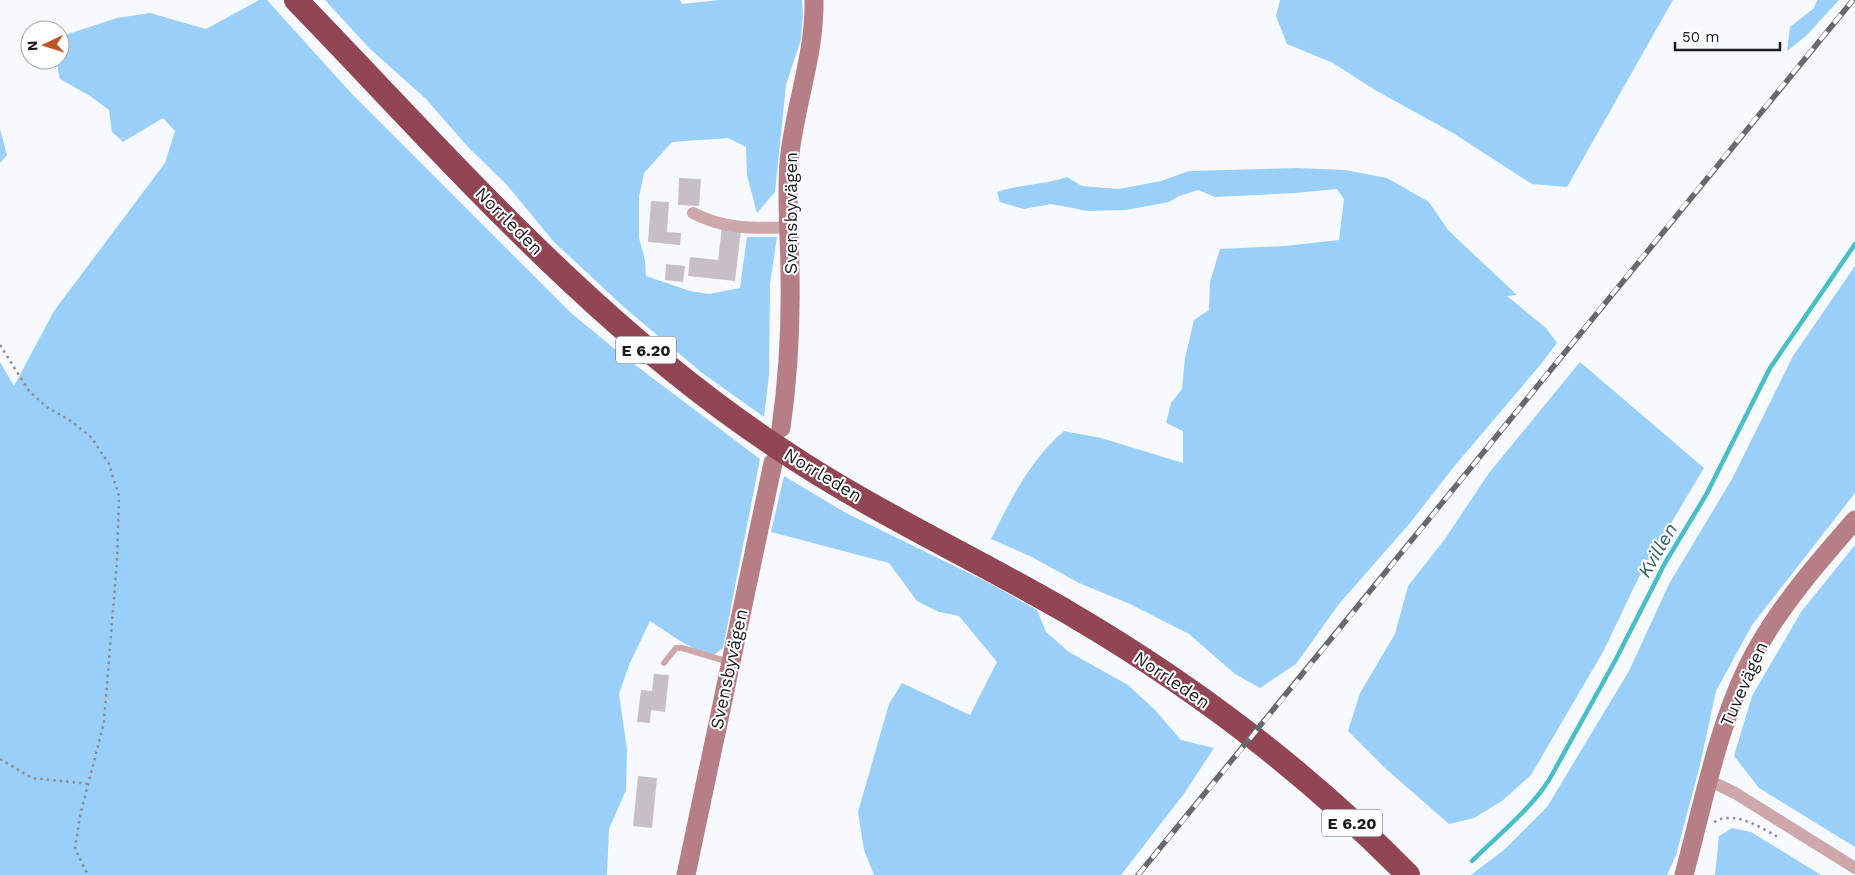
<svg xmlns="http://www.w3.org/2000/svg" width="1855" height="875" viewBox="0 0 1855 875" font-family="'Work Sans',sans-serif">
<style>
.green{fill:#9acff9}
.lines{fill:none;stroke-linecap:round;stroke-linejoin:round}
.stream{stroke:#49bec6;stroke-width:4.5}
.building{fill:#c7bec8}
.path{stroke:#8a8d91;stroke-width:2.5;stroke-dasharray:2.5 4;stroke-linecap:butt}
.lane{stroke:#cea7ab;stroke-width:6}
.street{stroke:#cea7ab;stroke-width:12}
.secondary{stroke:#b67e85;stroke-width:19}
.highway{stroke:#924653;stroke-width:24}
.rail-casing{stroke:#66696d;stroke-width:5.5}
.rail{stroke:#fff;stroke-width:4;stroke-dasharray:11;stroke-linecap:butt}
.labels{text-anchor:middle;stroke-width:4;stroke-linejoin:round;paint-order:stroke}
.shield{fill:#fff;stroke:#5e6062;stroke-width:1}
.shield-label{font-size:16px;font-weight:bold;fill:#191c1f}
.street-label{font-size:18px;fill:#191c1f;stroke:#fff}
.water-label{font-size:19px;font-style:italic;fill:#2f6063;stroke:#fff}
</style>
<rect width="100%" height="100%" fill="#f6fafe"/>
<!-- green -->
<path class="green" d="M259,0h8l85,94 218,218 52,43 138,104 -37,189 -13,10 -33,-19 -27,-18 -21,44 -10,29 8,55 -1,41 -17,39 -2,46h-607v-513l14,24 40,-75 111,-148 10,-32 -12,-13 -40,24 -11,-10 -3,-22 -19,-14 -30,-17 -4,-19h4v-17l8,-9 49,-16 33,-5 56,16z
M325,0h355l2,4 37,-4h83l1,13 -2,26 -15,46 -11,107 -18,21 -10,-38 -1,-28 -18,-9 -56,4 -28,31 -5,24v41l6,22 1,16 44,15 19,3 31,-6 7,-51h30l-7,47 -1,91 -5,42 -63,-45 -76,-64 -71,-66 -47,-57 -39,-38 -42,-48 -57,-51z
M1280,0h393l-106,187 -35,-3 -79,-51 -78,-43 -42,-27 -46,-19 -11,-28z
M1817,0h22l-33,36 -19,15 3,-24 24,-19z
M0,129l7,26 -7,8z
M1297,168l48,2 42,8 42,24 19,28 69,65 -10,1 39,32 11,15 -16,21 -89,105 -42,54 -71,81 -43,60 -36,24 -25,-14 -46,-40 -59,-30 -51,-21 -49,-27 -39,-17c20,-40 39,-79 73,-108l37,7 82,25v-32l-17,-8 5,-20 11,-14 3,-31 9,-38 15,-10 1,-28 10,-33 65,-3 54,-6 5,-41 -7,-10 -42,4 -80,4 -17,-7 -19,6 -10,6 -43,8 -38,1 -37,-7 -27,5 -24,-7 -3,-10c23,-8 47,-7 70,-15l15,9 37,3 42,-8 28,-10z
M1855,266v227l-103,132 -36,66 -16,74 -24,90 -9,20h-196l33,-25 43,-43 82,-136 40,-87 63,-105 61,-123z
M1580,362l124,106 -65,109 -36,75 -72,123 -29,26 -28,17 -25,6 -64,-56 -37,-37 12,-38 35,-59 13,-48 37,-47 44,-66z
M784,476l62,37 145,71 46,26 9,22 23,20 59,33 27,25 26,30 33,8 -31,47 -62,80h-247l-10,-25 -6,-38 31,-108 13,-21 68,32 27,-53 -38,-46 -20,-4 -22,-11 -28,-38 -118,-31z
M1855,545v302l-96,-59 -25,-32 18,-60 49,-84z
M1732,828l19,4 70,43h-106l4,-39z"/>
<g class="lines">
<!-- stream -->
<path class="stream" d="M1472,861c26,-26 57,-50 77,-81l66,-119 50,-98 41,-68 64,-127 85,-124"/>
</g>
<!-- building -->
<path class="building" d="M679,178l22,1 -2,27 -21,-1z
M651,201l18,1 -2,30 14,1 -1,12 -32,-3z
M722,227l19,3 -6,51 -47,-5 2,-19 28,3z
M666,264l19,2 -2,16 -18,-2z
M654,674l15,1 -4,37 -14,-2 -1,13 -13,-1 4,-32 11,1z
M638,776l19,2 -5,50 -19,-2z"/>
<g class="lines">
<!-- path -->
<path class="path" d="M0,345l29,46 19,17 20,11 23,18 18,27 10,32 -2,65 -13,161 -24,94 -5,33 13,26
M0,759l32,19 57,6
M1714,822c20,-12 46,5 64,15"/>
<!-- lane -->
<path class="lane" d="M664,663l12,-15h6l47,14"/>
<!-- street -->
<path class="street" d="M693,213c30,16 62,16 96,14
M1710,781l25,12 120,75"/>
<!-- secondary -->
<path class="secondary" d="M781,428c7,-50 10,-101 9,-152 0,-38 -4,-76 -1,-114 5,-55 26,-106 25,-162
M686,875l87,-412
M1684,875c20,-74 36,-162 74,-228 26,-46 63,-88 97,-127"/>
<!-- highway -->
<path class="highway" d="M296,0c154,159 300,329 487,451 91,61 192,107 286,162 123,72 239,160 339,262"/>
<!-- rail casing -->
<g class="rail-casing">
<path id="rail" d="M1138,875c240,-291 476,-585 715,-875"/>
</g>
<!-- rail -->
<use href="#rail" class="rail"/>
</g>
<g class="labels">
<!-- shield labels -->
<g class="shield">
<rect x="616" y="336.5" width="60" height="27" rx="4"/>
<rect x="1322" y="809.5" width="60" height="27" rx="4"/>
</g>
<g class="shield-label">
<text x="646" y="356">E 6.20</text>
<text x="1352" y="829">E 6.20</text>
</g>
<!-- street labels -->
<g class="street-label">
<text transform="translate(791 213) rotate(-90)" y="6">Svensbyvägen</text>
<text transform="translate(509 221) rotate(45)" y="6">Norrleden</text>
<text transform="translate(823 475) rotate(31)" y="6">Norrleden</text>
<text transform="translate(729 669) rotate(-78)" y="6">Svensbyvägen</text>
<text transform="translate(1172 680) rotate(34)" y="6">Norrleden</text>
<text transform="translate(1744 684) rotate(-66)" y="6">Tuvevägen</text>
</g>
<!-- water labels -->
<g class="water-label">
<text transform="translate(1657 550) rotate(-60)" y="7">Kvillen</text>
</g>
</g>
<!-- north arrow -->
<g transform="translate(45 45) rotate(266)"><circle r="24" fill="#ffffff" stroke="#a3a4a5"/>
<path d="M0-4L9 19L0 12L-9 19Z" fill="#bd552d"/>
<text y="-8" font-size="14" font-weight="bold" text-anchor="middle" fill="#191c1f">N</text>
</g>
<!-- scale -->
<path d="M1675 42v8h105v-8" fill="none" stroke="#191c1f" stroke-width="2.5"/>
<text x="1682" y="42" font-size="15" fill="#191c1f" stroke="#ffffff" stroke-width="4" paint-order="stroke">50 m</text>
</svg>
